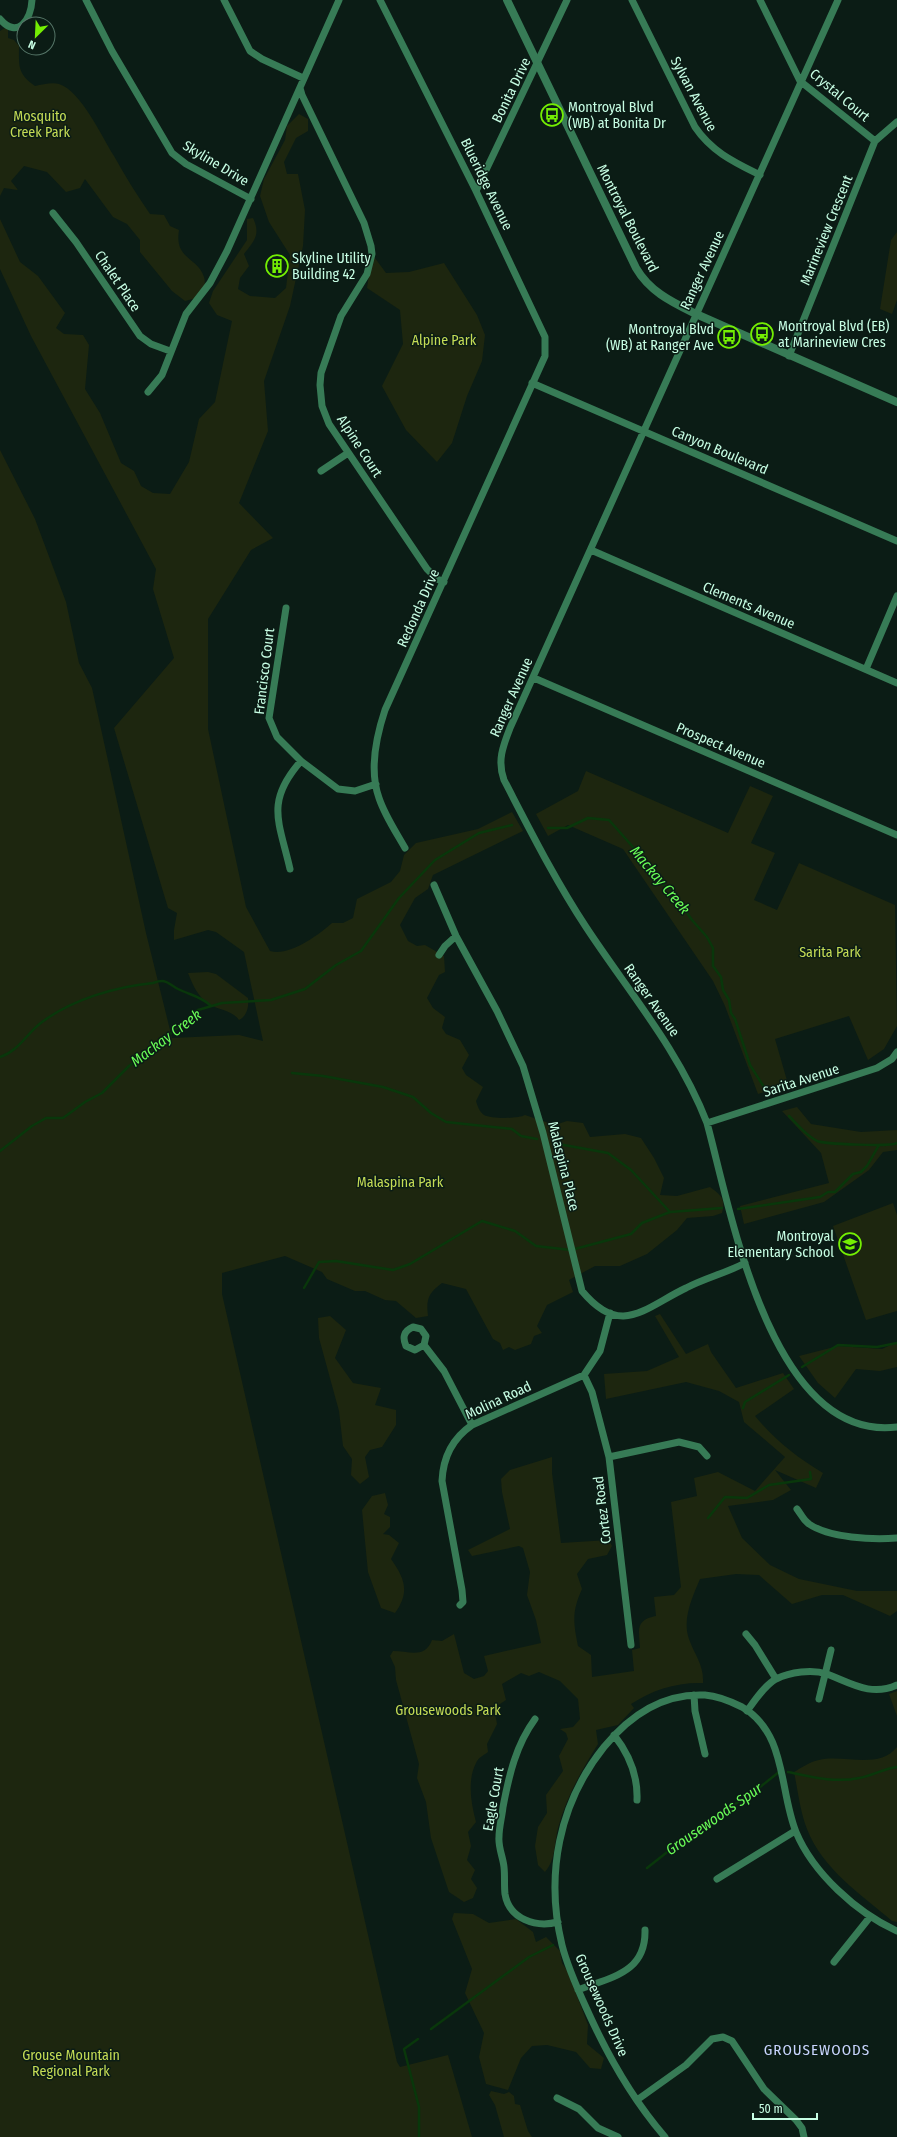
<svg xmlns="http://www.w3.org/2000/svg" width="897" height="2137" viewBox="0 0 897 2137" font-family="'Fira Sans Condensed',sans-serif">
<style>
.green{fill:#1d260f}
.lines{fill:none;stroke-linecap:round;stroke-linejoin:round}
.stream{stroke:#09370b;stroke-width:2.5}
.minor{stroke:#377b56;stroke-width:7}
.tertiary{stroke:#377b56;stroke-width:8}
.labels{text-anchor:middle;stroke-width:3;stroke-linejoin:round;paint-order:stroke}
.street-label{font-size:14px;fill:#c7fee4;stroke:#0b1c15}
.poi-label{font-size:14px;fill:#c7fee4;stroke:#0b1c15;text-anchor:start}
.park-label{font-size:14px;fill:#c5dc55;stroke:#0b1c15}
.water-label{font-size:15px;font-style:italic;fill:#6afd57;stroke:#0b1c15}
.neighbourhood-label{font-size:15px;letter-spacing:1px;fill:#c9d5fe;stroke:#0b1c15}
</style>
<rect width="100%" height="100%" fill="#0b1c15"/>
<!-- green -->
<path class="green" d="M8,26v12l6,2 5,6c0,20 -2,27 16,40 8,-2 18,-4 24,-2 22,7 43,53 55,72 11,20 23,39 36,58l14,1 6,11 9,4c-5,30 19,27 25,47 2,6 0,13 0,19l-19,5 -13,-10 -32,-39v-12l-13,-16 -14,-7 -28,-38 -5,9 -14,4 -19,-20 -23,-6 -13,15 7,9 -14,-2 -4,8v-165z
M299,114l9,5v12l-12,7 -12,24 3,12h11l7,36 -2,36 -13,60 -26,75 4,50 -29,72 34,35 -22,12 -43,69v110l38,178 24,44c18,6 49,-16 62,-28h11l10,-5 4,-19 34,-17 9,-11 4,-16 12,-12 62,-14 34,-17 11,19 -90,44 -5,14 -13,9 -15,27 8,16 9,5 8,-1 19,11 1,16 -6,3 -12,23 6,10 12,9 -3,11 4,6 14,6 9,15 -7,13 4,7 17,12 -7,14c2,6 3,10 8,14 7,4 34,4 41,0l30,10 12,-4 16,2 7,14 35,-3 16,4 13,20 10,20 -4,17 17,1 33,-9c11,8 16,12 12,26l-9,3 -26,2 -10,12 -30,24 -27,12h-25l-26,14 4,12 -26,13 -10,21 5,7 -8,3 -3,8 -16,6 -6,-3 -6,3 -3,-7 -7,-4 -27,-50 -24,-6c-14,10 -16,17 -14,33l-12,2 -20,-17 -11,-1 -20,-9h-10l-28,-12 -5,-7 -37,-16 -63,17v21l175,768 3,5 48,-12 24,82h-472v-1687l35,69 31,83 13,61 13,25 54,245 26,105 67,-3 24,6 -19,-89 -28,-20 -8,-2 -34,10v-10l3,-17 -9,-5 -54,-180 60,-70 -21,-69 3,-20 -125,-233 -31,-67v-50l20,43 18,14 27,37 -9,15 8,6 19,1 6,10 -4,44 15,24 21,50 13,8 7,15 12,7 17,1 19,-32 10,-43 16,-17 17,-81 -15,-6 -8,-12 4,-12 34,-51v-21l6,-1c8,17 1,23 -9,36l5,12 -9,12 -2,11 12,7 25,2 11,-10 4,-33 -21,-33 -9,-26 4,-17 21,-39 2,-14z
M897,232v68l-5,14 -12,-5 11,-69z
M372,254l14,19 23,-1 35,-9 33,52 8,20 -3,26 -15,35 -15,47 -15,19 -31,-32 -24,-44 21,-42 -3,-34 -33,-22z
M586,771l142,62 22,-47 23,10 -22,47 24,10 -21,47 23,10 22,-47 96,42 2,121 -13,23 -16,11 -19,-44 -74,23 13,45 -30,10 -33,-88 -12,-25 -90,-132 -55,-24 -20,11 -12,-22 42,-23z
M208,972l8,2 32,24c1,9 -1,18 -9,22 -7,-10 -21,-10 -30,-16 -12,-8 -16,-19 -21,-31z
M797,1107l14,17 50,8 36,-2v20l-14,2 -14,18 -45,32 -80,22 -4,-18 89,-23 -8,-30 -39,-42z
M893,1203l4,12v96l-31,9 -33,-94z
M660,1314l26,40 22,-10 3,8 25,36 47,-15 11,16 -39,27c20,24 41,41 68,57l-7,15 -41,-18 16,20 -18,10 -45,6 14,32 28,27 29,14 58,12h40v20l-7,5 -47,-21h-21l-30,9 -33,-29 -23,-1 -36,5c-8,19 -18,40 -11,60 6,17 15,26 14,44 -26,-1 -51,7 -72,21l3,4 -16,17 -22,5 2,14c-17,27 -32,54 -40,84 -4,16 -2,31 -13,44l-7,-7 -3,-19 3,-19 9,-14 -1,-18 17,-24 -4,-15 9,-17 -2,-6 -6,-4 13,-2 7,-8 -2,-20 -18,-18 -21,-9 -10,4 -8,-3 -19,11 4,16 -12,8 3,16 -10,20 1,8c-4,3 -10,6 -12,11 -9,18 -5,40 0,59l-8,10 3,14 -4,14 8,10 -4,9 6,9 -4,10 -9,4 -15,-10 -18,-54 -5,-36 -9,-24 2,-14 -23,-84 -1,-13 -5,-11 3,-5c16,0 32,8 39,-11l10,1 12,-7 10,39 10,6 10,-3 4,-5 -4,-15 57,-13 -5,-23 -9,-25 3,-23 -7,-24 -4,-2 -47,10 -4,-6 42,-21 -8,-37 -1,-13 9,-9 42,-13v16l9,70 48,-3 3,6 -5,9 -19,4 -11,15 5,15c-10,22 -9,33 -4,57l13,9 1,22 42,-6 -2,-21 8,-2c-1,-18 -5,-28 16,-32l-2,-19 20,-2 7,-8 -10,-85 26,-6 -3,-18 24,-6 37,19 30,-34 -41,-35 -5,-20 -20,-11 -33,-9 -80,17 -2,-25 43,-3 32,-14 -24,-41z
M330,1316l16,14 -11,28 18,25 28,5 -6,17 21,5v15l-14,22 -12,3 -5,7 4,20 -9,7 -9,-9 1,-16 -9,-13 -4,-35 -20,-73 -1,-20z
M897,1342v25l-17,4 -24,-2 -21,29 -17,-15 -19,-27 39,-10 44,3z
M385,1493l3,12 -4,9 6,3v10l-7,7 6,1 10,8 -8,16c14,20 19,33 4,54l-14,-5 -13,-36 -6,-62 10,-14z
M897,1691v25l-8,-22z
M897,1747v175l-5,-1c-30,-26 -70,-52 -85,-92 -7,-18 -9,-38 -13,-57 7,-4 17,-11 25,-12 25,-6 60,10 78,-13z
M454,1913l19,1 16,9 27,-4 17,13 3,10 10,-5 14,14 2,12 6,9 20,53 -1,19 17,14 -3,11 -11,-1 -14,-16 -29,-7 -15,1 -11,12 -13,32 -22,-6 -7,-27 5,-24 -19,-40 7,-24 -20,-50z
M491,2091l13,3 5,-2 5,4 1,8 5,1 8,26 4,6h-28l-9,-32 -6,-10z"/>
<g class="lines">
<!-- stream -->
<path class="stream" d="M548,828h19l21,-10 21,2 32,36 21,28 7,4 23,32 15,17 6,11v18l8,11 2,13 6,10 2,13 4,6 15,46 14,22
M0,1057c19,-6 27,-24 42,-35 31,-23 73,-35 111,-39 3,-1 5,-2 9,-2 6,0 10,5 16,8 12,6 22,7 32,16
M292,1073l31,3 60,11 30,10 18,16 15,9 66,7 9,7 16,3
M789,1116c9,9 16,19 28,25 7,3 75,6 80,2
M553,1143l55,10 23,17 39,42
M0,1151l32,-25 14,-8h17l22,-16 17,-9 27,-27 25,-18 44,-38 24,-7 49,-3 34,-11 31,-24 25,-14 38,-53 36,-38 44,-27 33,-8
M738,1209l82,-12 8,-5h7l18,-18 8,-2 6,-6 12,-21
M304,1288l15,-26 17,-1 57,9 17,-6 72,-43 33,10 21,15 35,4 60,-16 11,-11 28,-11 52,-4
M802,1367l36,-22 39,2 20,-4
M743,1408l2,-6 44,-27
M708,1518l17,-21 22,1 22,-13 42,-6 -1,-7
M788,1772c24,5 47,11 71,6 13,-2 23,-9 38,-11
M647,1868l57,-45 46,-28 29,-23
M431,2029l98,-72 24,-12
M418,2039l-14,10 15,58v30"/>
<!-- minor -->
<path class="minor" d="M86,0l26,51 60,102 14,11 65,35
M224,0l26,51 12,8 41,19
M380,0l96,191 69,146v19l-160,354c-9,27 -16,60 -6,88 6,18 17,34 26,50
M632,0l63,127c17,25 39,35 65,48
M760,0l40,81 75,60
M838,0l-328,728c-7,18 -13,33 -6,52 26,50 51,100 82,147 42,64 93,123 121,196 24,88 64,320 190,304
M0,19c18,21 31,0 32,-19
M300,88l2,7 62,128 7,23 1,8 -5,20 -26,42 -20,57 -1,12 2,21 7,18 98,145 10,10 7,3
M476,191l91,-191
M53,213l23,29 64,94 11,8 19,7
M789,356l86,-215 22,-19
M532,383l365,158
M148,392l14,-17 24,-61 24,-31 17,-32 112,-251
M321,471l27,-18
M591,550l306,133
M286,608l-17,110 8,19 24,24 37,28 17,2 21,-7
M866,669l31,-73
M534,678l363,157
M290,869c-11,-48 -25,-67 11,-108
M434,885l22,51 41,75 26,55 20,67 39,158c39,47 62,17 104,-3 19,-10 40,-15 59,-25
M439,955l6,-9 11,-10
M707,1123l170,-55 15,-9 5,-7
M424,1345l2,-9 -5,-7 -8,-2c-9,4 -11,10 -7,19l9,4 9,-5 20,26 28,54
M584,1375l8,17 17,65 22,188
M609,1457l70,-15 20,5 8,9
M797,1509c4,5 6,11 12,15 20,14 64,16 88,14
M460,1605l3,-3 -1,-12 -20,-109c1,-23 11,-43 30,-56l112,-50 16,-24 10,-38
M746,1634l9,11 21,34
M694,1695l1,16 10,43
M819,1699l12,-49
M747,1711c8,-11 18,-26 29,-32 14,-7 36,-10 51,-5 24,9 44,23 70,11
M535,1719c-19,26 -26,56 -32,88 -1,10 -4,20 -4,30 -1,10 4,20 5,30 1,9 0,18 1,27 4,25 31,34 53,28
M614,1735c15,19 24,41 23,65
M717,1879l78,-48
M834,1962l36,-45
M578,1990c33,-13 68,-17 67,-60
M557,2098l22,11 19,19 20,9
M637,2100l49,-35 26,-26 11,-2 9,4 32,48 32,31 6,8 2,9
M665,2137c-32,-37 -56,-79 -76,-123 -10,-22 -21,-45 -27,-69 -17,-70 -3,-142 42,-198 26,-32 58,-54 101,-52 13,1 25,6 37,12 45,26 37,83 54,125 17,41 61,81 101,99"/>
<!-- tertiary -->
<path class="tertiary" d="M507,0l129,268c14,24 36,34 60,46l201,88"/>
</g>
<!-- icons -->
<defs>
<g id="bus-ring" transform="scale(1.15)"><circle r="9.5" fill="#0b1c15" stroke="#74ee03" stroke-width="1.5"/><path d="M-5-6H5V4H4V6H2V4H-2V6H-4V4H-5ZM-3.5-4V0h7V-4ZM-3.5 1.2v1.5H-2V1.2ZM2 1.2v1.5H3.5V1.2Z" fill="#74ee03"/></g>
<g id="building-ring" transform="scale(1.15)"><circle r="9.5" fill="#0b1c15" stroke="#74ee03" stroke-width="1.5"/><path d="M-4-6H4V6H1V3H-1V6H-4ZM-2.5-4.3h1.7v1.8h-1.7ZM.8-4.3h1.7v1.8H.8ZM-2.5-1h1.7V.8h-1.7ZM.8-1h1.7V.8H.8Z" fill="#74ee03"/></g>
<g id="school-ring" transform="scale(1.15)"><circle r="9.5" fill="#0b1c15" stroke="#74ee03" stroke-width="1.5"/><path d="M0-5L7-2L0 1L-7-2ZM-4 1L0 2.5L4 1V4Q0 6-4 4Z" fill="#74ee03"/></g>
</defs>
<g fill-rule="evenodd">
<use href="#bus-ring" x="552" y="115"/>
<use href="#building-ring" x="277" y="266"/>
<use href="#bus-ring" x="762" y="334"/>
<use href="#bus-ring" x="729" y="337"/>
<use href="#school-ring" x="850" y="1244"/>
</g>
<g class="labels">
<!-- street labels -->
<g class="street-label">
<text transform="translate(511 90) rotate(-64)" y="5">Bonita Drive</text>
<text transform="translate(694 94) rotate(62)" y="5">Sylvan Avenue</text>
<text transform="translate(840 95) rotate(40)" y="5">Crystal Court</text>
<text transform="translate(216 163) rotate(31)" y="5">Skyline Drive</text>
<text transform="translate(487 184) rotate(64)" y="5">Blueridge Avenue</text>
<text transform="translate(628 218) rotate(63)" y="5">Montroyal Boulevard</text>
<text transform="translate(826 230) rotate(-68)" y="5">Marineview Crescent</text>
<text transform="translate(702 270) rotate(-65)" y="5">Ranger Avenue</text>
<text transform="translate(118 281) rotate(56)" y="5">Chalet Place</text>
<text transform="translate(360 446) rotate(57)" y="5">Alpine Court</text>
<text transform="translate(720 450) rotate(23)" y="5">Canyon Boulevard</text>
<text transform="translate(749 605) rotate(23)" y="5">Clements Avenue</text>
<text transform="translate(418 608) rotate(-66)" y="5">Redonda Drive</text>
<text transform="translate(264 671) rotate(-83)" y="5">Francisco Court</text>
<text transform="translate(511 697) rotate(-66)" y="5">Ranger Avenue</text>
<text transform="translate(721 745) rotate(23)" y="5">Prospect Avenue</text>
<text transform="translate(652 1000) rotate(55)" y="5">Ranger Avenue</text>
<text transform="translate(801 1080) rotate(-18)" y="5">Sarita Avenue</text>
<text transform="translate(564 1166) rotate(76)" y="5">Malaspina Place</text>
<text transform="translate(498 1400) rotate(-25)" y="5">Molina Road</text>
<text transform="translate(602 1510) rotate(-97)" y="5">Cortez Road</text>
<text transform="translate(493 1799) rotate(-80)" y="5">Eagle Court</text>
<text transform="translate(602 2005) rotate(66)" y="5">Grousewoods Drive</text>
</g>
<!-- poi labels -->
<g class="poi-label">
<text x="568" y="112">Montroyal Blvd<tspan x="568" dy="16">(WB) at Bonita Dr</tspan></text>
<text x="292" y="263">Skyline Utility<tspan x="292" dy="16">Building 42</tspan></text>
<text x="778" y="331">Montroyal Blvd (EB)<tspan x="778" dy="16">at Marineview Cres</tspan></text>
<text x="714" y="334" text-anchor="end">Montroyal Blvd<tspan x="714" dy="16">(WB) at Ranger Ave</tspan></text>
<text x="834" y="1241" text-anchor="end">Montroyal<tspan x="834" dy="16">Elementary School</tspan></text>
</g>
<!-- park labels -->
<g class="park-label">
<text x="40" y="121">Mosquito<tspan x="40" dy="16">Creek Park</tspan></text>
<text x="444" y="345">Alpine Park</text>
<text x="830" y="957">Sarita Park</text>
<text x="400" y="1187">Malaspina Park</text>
<text x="448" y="1715">Grousewoods Park</text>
<text x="71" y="2060">Grouse Mountain<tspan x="71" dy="16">Regional Park</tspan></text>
</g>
<!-- water labels -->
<g class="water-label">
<text transform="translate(660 880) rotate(50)" y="5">Mackay Creek</text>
<text transform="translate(166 1038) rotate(-37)" y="5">Mackay Creek</text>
<text transform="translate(714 1819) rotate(-35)" y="5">Grousewoods Spur</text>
</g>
<!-- neighbourhood labels -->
<g class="neighbourhood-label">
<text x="817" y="2055">GROUSEWOODS</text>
</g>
</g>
<!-- north arrow -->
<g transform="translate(36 36) rotate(204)"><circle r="19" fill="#0b1c15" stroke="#567668"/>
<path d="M0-3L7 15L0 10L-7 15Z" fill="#74ee03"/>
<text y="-6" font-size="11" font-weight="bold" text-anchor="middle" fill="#c7fee4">N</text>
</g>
<!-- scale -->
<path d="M753 2113v6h64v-6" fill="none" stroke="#c7fee4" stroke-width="2"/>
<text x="759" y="2113" font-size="12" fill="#c7fee4" stroke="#0b1c15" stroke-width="3" paint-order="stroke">50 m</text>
</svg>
